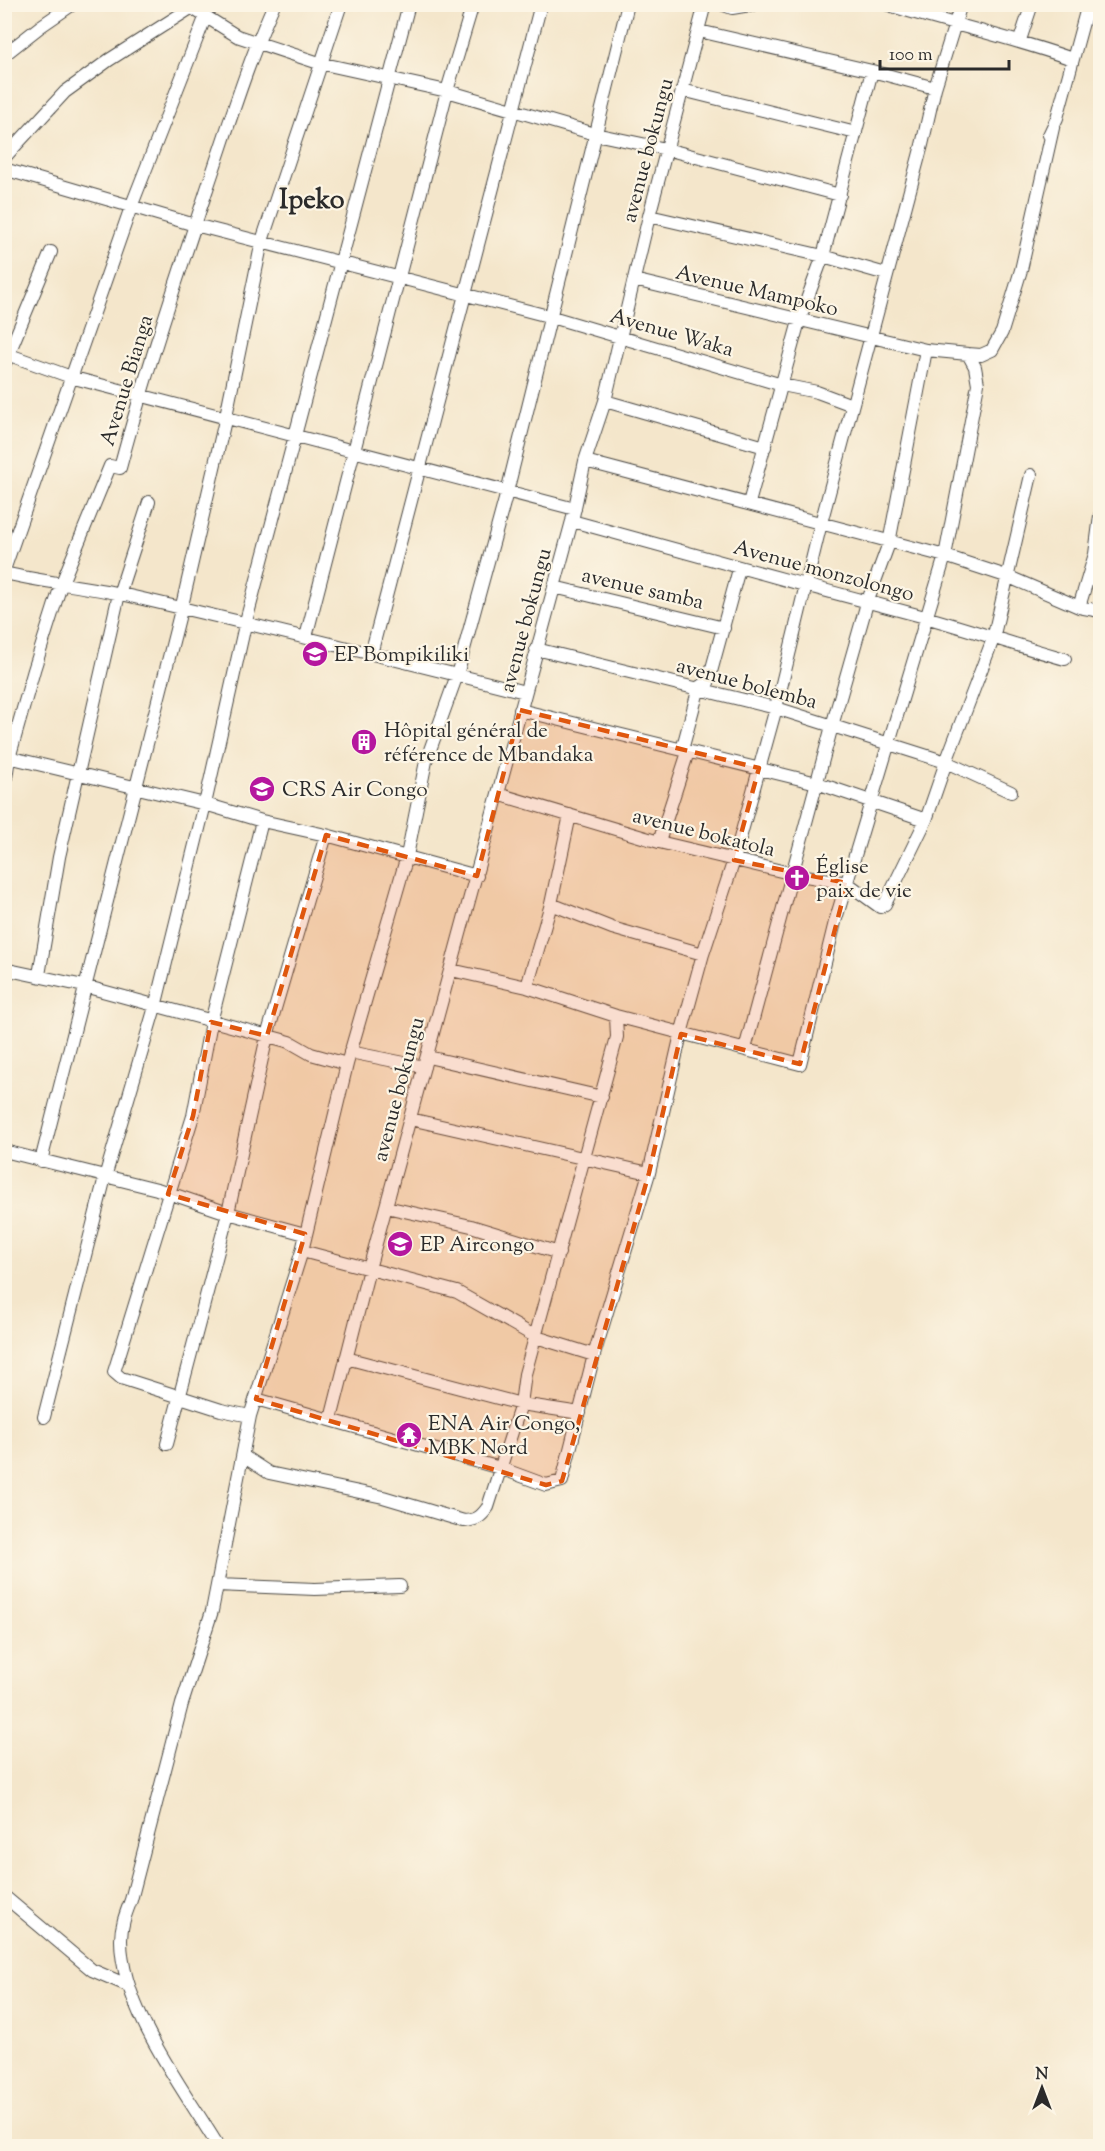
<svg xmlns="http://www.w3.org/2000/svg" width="1105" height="2151" viewBox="0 0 1105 2151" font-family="'Sorts Mill Goudy',serif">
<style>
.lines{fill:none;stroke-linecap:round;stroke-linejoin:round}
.minor-casing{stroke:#494743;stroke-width:14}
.minor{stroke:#fff;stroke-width:12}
.marked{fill:#df570e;fill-opacity:0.2;stroke:#df570e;stroke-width:4.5;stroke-dasharray:12 8;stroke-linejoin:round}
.labels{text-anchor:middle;stroke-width:4.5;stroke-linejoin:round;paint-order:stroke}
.street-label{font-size:21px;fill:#2b2b2b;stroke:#fcf5e5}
.poi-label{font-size:21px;fill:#2b2b2b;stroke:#fcf5e5;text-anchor:start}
.district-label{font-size:27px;font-weight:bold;fill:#2b2b2b;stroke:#fcf5e5}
</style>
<rect width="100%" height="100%" fill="#fcf5e5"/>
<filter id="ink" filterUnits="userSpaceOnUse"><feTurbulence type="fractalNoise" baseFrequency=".0167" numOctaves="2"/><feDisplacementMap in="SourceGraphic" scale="12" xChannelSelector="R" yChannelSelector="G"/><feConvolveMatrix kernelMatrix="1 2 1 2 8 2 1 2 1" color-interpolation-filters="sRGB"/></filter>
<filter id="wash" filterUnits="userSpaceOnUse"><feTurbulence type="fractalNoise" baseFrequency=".008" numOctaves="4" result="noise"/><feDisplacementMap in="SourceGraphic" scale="24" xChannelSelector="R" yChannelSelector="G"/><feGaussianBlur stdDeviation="1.35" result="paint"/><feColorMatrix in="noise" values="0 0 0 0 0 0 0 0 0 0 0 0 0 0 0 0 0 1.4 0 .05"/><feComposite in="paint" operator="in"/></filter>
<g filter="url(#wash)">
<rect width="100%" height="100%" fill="#f4e6cb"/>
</g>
<g filter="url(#ink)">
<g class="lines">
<!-- minor casing -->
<g class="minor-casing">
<path id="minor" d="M721,4l11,4 24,-4
M886,4c62,20 125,33 186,55
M192,8l45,28 82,27 128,28 148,43 71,15 174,46
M699,31l173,40 63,17
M1020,40l12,-36
M4,55l37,-29 32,-22
M682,90l174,43
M1049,135l8,-17 31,-114
M4,158l61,-66 44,-32 88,-56
M4,169l191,56 357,92 230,68 35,7 35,13
M649,216l174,40 63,18
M4,353l70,25 501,131
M968,354l13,1 11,-5 10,-18 19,-62 32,-142
M4,365l47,-113
M605,401l160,46
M585,461l360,95 64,21 70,30
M749,503l50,-182 24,-65 49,-185
M1100,516l-5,38 -16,53 21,4
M572,521c118,33 235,65 353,96 47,13 93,29 140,42
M4,570l127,-363 74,-189
M4,573c39,9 79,13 117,21 135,31 269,64 404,98
M554,587l170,41
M306,637l141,-546 26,-87
M536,649l240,59 170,54 47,-123 38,-164
M371,654l170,-650
M520,710l297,73 109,37
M682,750l17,-63 9,-4 31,-114
M4,756l201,48 57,17 64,14 151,41
M4,791l5,-33 25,-88 27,-85 49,-119 10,2c26,-97 58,-192 90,-288 20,-59 38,-118 64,-176
M498,794l161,48 135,32 53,9 33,24 5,-3 41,-84 20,-58 65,30
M659,842l29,-90
M551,904l61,24 91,26
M4,969l80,17 206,56 21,12 36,10
M451,970l76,17 89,29 184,48 35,-142 110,-366 33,-172 -3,-17 -7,-13 -42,-4 -292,-70
M39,975l20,-118 60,-263 30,-92
M527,987l24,-83 19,-89
M745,1049l87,-323 35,-123 22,-60 37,-193
M350,1052l74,15
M428,1057l174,40
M410,1119l239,54
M4,1151l153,38 71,24 77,21
M41,1161l140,-551 45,-194 36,-175 79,-237
M386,1207l85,19 88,27
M302,1251l155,41 79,45 58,18
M346,1358l175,46 59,9
M256,1399l244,69 46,17 16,-4 32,-126 55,-182 32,-139 22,-80 31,-94 42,-152 45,-185 101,-378 13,-57 26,-84
M250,1416l-29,-6 -100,-32 -7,-6 79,-256 18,-94 51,-201
M44,1417l61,-240 50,-170 50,-203 40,-179 164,-621
M331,1419l38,-150 203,-748 13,-60 20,-60 44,-185 56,-212
M167,1444l61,-231 39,-177 59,-201
M243,1456l26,17 114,24 81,24c13,-1 17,-4 24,-14l33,-103 4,-30 92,-337 -1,-21
M217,1585l98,4 85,-3
M4,1896l88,74 35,15
M218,2146c-35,-58 -97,-138 -97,-206 0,-15 5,-27 10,-40l51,-196 30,-93 38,-195 52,-165 45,-187 60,-208 19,-95 31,-86 50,-183 121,-488"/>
</g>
<!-- minor -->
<use href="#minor" class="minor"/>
</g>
</g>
<!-- marked area -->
<path class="marked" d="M520,710l239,58 -25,92 113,23 -47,181 -119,-30 -32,139 -87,308 -16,4 -290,-86 49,-165 -137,-40 25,-78 18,-94 56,14 59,-201 151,41z"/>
<!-- icons -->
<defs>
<g id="school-disc" transform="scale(1.35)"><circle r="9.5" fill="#b5179e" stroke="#fcf5e5"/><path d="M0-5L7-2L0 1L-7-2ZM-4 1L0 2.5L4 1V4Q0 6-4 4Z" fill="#fff"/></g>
<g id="building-disc" transform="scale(1.35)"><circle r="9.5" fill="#b5179e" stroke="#fcf5e5"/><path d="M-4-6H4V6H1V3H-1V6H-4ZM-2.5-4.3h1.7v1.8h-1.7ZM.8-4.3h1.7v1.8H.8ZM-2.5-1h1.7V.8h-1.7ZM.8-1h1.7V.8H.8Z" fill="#fff"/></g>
<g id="church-disc" transform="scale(1.35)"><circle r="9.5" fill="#b5179e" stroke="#fcf5e5"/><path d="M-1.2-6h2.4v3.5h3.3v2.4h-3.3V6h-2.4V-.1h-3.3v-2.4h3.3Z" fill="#fff"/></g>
<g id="temple-disc" transform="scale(1.35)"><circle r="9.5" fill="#b5179e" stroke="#fcf5e5"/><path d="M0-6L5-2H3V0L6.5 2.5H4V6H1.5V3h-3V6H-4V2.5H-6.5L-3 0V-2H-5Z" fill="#fff"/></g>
</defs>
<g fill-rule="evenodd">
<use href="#school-disc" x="315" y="654"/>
<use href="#building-disc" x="364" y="742"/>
<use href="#school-disc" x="262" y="789"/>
<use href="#church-disc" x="797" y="878"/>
<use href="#school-disc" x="400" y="1244"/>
<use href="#temple-disc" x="409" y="1435"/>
</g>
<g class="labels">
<!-- street labels -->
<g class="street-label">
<text transform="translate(647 150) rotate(-75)" y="7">avenue bokungu</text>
<text transform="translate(757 290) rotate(13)" y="7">Avenue Mampoko</text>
<text transform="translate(672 332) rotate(16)" y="7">Avenue Waka</text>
<text transform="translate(126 380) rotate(-73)" y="7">Avenue Bianga</text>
<text transform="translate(824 570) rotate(15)" y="7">Avenue monzolongo</text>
<text transform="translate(643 588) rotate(13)" y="7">avenue samba</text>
<text transform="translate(525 620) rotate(-75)" y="7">avenue bokungu</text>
<text transform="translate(747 683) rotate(15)" y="7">avenue bolemba</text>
<text transform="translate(704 832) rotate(14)" y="7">avenue bokatola</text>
<text transform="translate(398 1089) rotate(-75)" y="7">avenue bokungu</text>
</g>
<!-- poi labels -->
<g class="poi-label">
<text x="334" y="661">EP Bompikiliki</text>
<text x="384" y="737">Hôpital général de<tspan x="384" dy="24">référence de Mbandaka</tspan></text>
<text x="282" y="796">CRS Air Congo</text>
<text x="816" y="873">Église<tspan x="816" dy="24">paix de vie</tspan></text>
<text x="420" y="1251">EP Aircongo</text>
<text x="428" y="1430">ENA Air Congo,<tspan x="428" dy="24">MBK Nord</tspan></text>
</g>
<!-- district labels -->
<g class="district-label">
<text x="312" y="208">Ipeko</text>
</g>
</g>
<!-- margin -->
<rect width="1105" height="2151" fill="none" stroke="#fcf5e5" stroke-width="24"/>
<!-- north arrow -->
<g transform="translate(1042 2088)" stroke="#fcf5e5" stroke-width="4.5" paint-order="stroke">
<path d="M0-4.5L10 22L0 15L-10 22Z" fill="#2b2b2b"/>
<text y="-9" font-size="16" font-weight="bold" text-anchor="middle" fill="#2b2b2b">N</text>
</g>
<!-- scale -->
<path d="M880 60v9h129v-9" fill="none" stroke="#2b2b2b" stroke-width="3"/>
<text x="889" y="60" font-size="18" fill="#2b2b2b" stroke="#fcf5e5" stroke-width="4.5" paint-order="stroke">100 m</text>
</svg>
